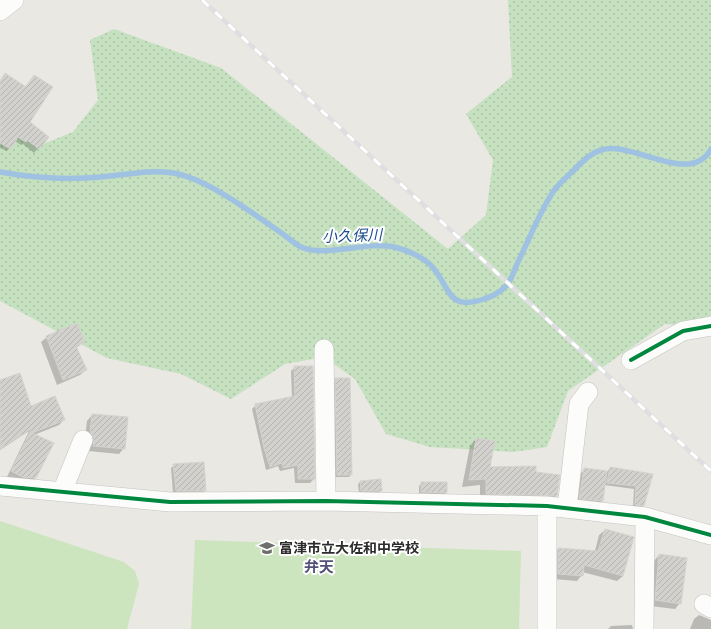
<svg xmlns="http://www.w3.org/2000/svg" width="711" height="629" viewBox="0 0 711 629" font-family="'Sofia Sans Condensed','Noto Sans JP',sans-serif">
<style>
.grass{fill:url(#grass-dots)}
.pitch{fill:#cde5be}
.shadow{fill:#0003}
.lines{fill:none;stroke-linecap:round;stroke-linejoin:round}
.stream{stroke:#9fc1e2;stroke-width:5.5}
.building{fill:url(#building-hatch);stroke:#d4d3cf}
.minor-casing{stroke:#c4c3c2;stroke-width:20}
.minor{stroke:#fcfcfb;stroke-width:19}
.rail-casing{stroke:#dfdee0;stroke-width:4.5}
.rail{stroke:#fff;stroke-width:3;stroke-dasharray:9;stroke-linecap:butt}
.cycleway-casing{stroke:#fff;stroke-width:6}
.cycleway{stroke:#00873e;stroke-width:4}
.labels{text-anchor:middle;stroke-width:4;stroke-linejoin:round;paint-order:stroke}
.poi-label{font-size:14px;font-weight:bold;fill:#2c2c2c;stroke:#fff;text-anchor:start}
.water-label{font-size:15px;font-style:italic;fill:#1c4c8f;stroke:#fff}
.neighbourhood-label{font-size:15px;font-weight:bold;fill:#535178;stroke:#fff}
</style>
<defs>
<pattern id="grass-dots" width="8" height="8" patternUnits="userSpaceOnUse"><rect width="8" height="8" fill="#c5e1bf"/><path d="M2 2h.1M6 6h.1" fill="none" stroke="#a9c1a4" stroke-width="1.8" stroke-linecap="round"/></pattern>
<pattern id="building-hatch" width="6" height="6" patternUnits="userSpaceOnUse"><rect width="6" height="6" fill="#d2d1cd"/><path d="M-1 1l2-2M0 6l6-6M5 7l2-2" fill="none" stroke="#b4b4b0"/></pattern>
</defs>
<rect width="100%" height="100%" fill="#e9e8e3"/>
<!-- grass -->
<path class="grass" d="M508,0h203v327l-46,-3 -97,67 -21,56 -34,5 -83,-5 -44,-13 -31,-55 -31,-22 -39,7 -54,35 -50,-25 -74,-16 -107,-57v-182l43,25 30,-12 25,-32 -8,-60 24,-11 107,39 227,181 38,-34 7,-55 -27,-46 46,-37z"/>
<!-- pitch -->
<path class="pitch" d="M0,521l124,41 11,9 4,13 -12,45h-127z
M195,540l326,11 -2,78h-328z"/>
<!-- shadow -->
<path class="shadow" d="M34,76l-6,46 19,15 -13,16 -11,-9 -2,1 -6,-4 -8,10 -7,-3v-62l25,1z
M47,337l37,5 -8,6 10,22 -6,5 -23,10 -16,-43z
M295,367l19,112 -4,4h-15l-1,-15 -14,3 -2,-5 -12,4 -14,-61 4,-4 36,-7 -1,-27z
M336,379l15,96 -2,2h-15l-1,-95z
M0,381l30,26 34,13 -5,5 -25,10 1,43 -5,5 -12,-1 -11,-5 22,-46 -29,19z
M92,415l32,33 -5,6 -31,-3 -3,-13 2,-17z
M476,439l13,29 46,5 21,23 -7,7 -69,-3v-15l-18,2 8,-41z
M174,465l31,25 -2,3h-30l-2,-25z
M610,468l42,7 -9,30 -3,3 -7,-1 1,-18 -30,-4 -2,16 -6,5 -22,-2 5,-29 6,-6 22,3z
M361,481l20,10 -3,2h-19l-1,-9z
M422,483l24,9 -2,3 -25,-1v-8z
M605,530l18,46 -6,5 -35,-9v3l-5,6 -24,-2v-25l5,-5 37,2 4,-16z
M659,555l21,48 -5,6 -25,-3 4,-45z
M699,615l12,5v9h-21l4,-10z
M632,625l1,4h-25l3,-3z"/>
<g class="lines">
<!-- stream -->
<path class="stream" d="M0,172c33,6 68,8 101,5 25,-2 48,-8 72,-4 33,5 79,40 107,59 7,5 14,11 21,15 24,11 64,-6 93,0 13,3 32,11 40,22 17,21 14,42 50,30 7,-2 17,-7 22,-13 5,-5 8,-15 11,-22 12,-24 22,-51 36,-72 7,-10 16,-17 24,-25 7,-7 14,-14 24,-17 32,-10 89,37 110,-1"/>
</g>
<!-- building -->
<path class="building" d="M5,73l21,14 8,-12 19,12 -23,35 19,15 -10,12 -12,-9 -1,2 -8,-5 -7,12 -11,-6v-62z
M77,323l8,19 -9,4 11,24 -24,10 -17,-44z
M294,366h19l2,113h-17v-14l-15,3 -1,-5 -12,4 -6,-19 -9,-44 40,-8z
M20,373l11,33 24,-10 10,24 -33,13 22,10 -18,35 -13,-1 -12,-6 21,-43 -32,21v-69z
M335,378h15l2,97h-15z
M92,414l36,3 -3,32 -32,-3 1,-8 -4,-6z
M476,438l19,3 -5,26 46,-1v6l24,3 -3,21 -71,-2v-15l-17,1z
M204,462l2,29h-30l-3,-27z
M610,467l43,7 -9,32 -9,-1 1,-19 -29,-3z
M584,468l23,3 -4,30 -24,-2z
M381,479l1,12h-21l-1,-10z
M421,482h26v11l-26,-1z
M605,529l29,8 -11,39 -39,-11 -1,11 -25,-2v-26l40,3z
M659,554l28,4 -6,46 -26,-4z"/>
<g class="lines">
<!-- minor casing -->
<g class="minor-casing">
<path id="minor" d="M0,11l14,-11
M324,349l2,152
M631,360l52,-29 28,-5
M0,486l170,16 156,-1 221,5 98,11 66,18
M62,492l21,-52
M567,508l12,-104 9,-12
M704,604l7,4
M547,629v-123
M644,629l1,-112"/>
</g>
<!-- minor -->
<use href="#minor" class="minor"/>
<!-- rail casing -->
<g class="rail-casing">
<path id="rail" d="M202,0l509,471"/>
</g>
<!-- rail -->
<use href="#rail" class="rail"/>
<!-- cycleway casing -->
<g class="cycleway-casing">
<path id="cycleway" d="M631,360l52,-29 28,-5
M0,486l170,16 156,-1 221,5 98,11 66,18"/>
</g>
<!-- cycleway -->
<use href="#cycleway" class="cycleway"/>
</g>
<!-- icons -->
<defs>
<g id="school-bare" transform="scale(1.2)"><path d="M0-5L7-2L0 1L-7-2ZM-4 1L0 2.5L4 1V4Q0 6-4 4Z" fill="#6e6e6c" stroke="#fff" stroke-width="2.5" paint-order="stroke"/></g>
</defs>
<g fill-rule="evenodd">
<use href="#school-bare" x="267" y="548"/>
</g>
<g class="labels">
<!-- poi labels -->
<g class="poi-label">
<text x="279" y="553">富津市立大佐和中学校</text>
</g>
<!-- water labels -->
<g class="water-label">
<text transform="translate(352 236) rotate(-2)" y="5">小久保川</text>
</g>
<!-- neighbourhood labels -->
<g class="neighbourhood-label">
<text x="319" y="572">弁天</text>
</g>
</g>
</svg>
